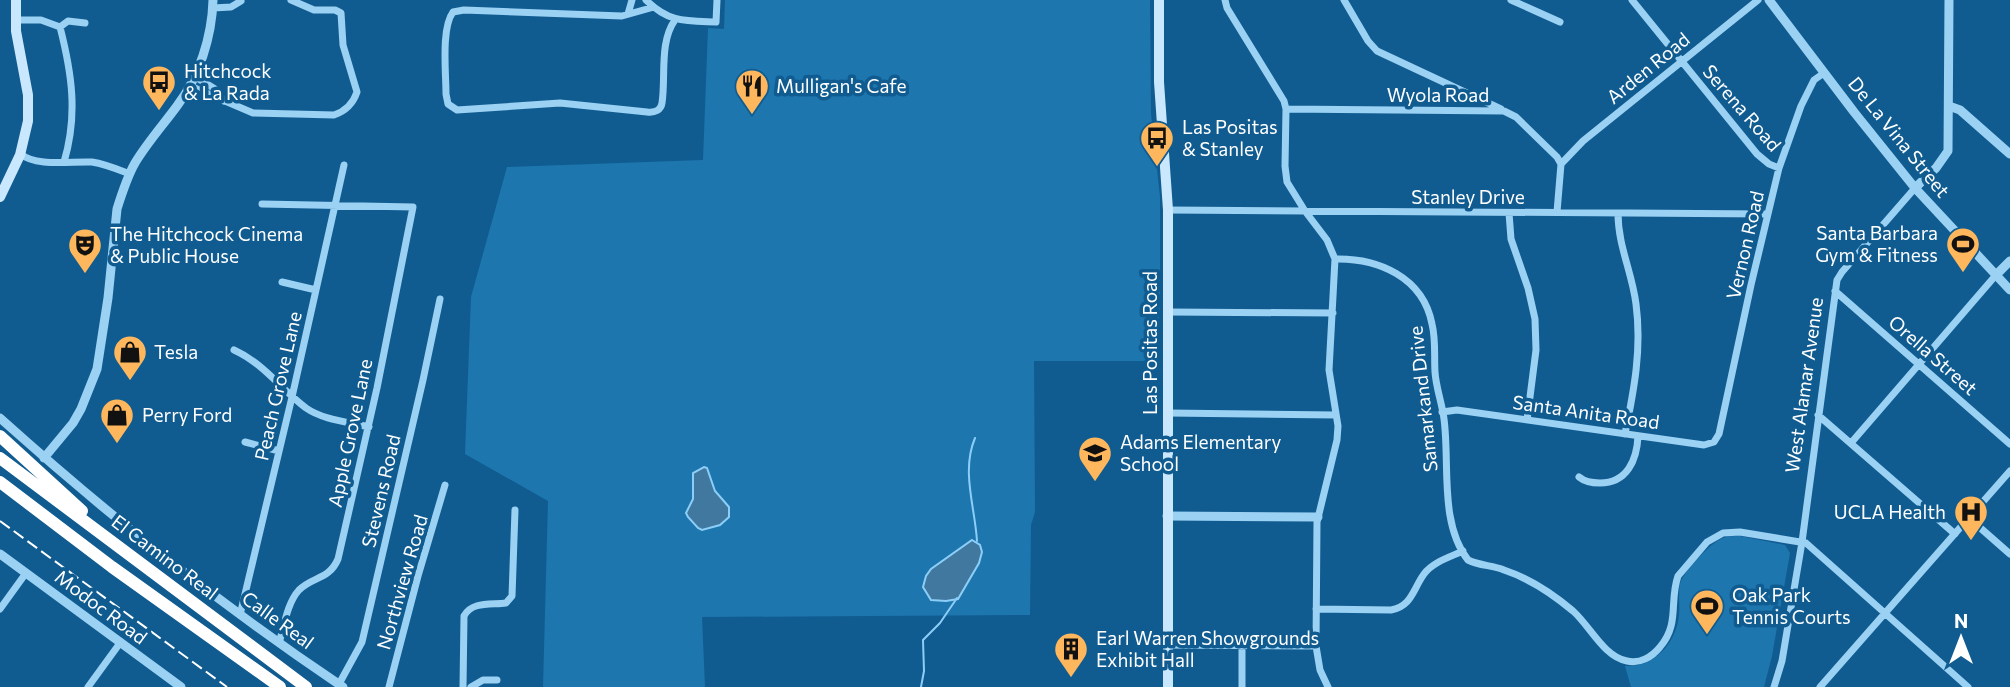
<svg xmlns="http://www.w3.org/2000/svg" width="2010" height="687" viewBox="0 0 2010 687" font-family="Commissioner,sans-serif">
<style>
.green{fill:#1e76af}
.water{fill:#41789f;stroke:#8ccef7;stroke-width:2}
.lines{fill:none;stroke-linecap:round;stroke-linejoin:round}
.stream{stroke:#8ccef7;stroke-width:2}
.minor{stroke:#9bd1f3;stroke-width:7}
.tertiary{stroke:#9bd1f3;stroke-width:9}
.secondary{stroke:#cae8fd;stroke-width:10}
.motorway{stroke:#fff;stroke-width:12}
.rail{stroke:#fff;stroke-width:2;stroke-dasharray:12 5;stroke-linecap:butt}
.labels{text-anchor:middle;stroke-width:7;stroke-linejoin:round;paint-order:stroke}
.street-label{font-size:19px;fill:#fff;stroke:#105c91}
.poi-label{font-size:19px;fill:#fff;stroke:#105c91;text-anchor:start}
</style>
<rect width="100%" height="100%" fill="#105c91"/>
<!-- green -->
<path class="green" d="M725,0h425l1,114 9,83v107l-4,57h-122l1,151 -4,13 -1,90 -328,2 3,70h-162l5,-186 -83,-47 6,-157 36,-130 196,-7 5,-132 16,1z
M1740,536l45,9 5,8 -18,103 -8,31h-133l-6,-21c29,2 51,-23 54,-50 1,-10 -1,-22 1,-32 2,-10 29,-39 39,-44 6,-4 14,-4 21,-4z"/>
<!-- water -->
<path class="water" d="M704,467l3,1 8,23 14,16v10l-9,8 -18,5 -4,-2 -10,-11 -2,-4 7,-14v-26z
M972,540l8,5 2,7 -3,11 -21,36 -12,2 -15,-1 -8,-13 3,-11 5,-7z"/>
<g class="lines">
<!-- stream -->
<path class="stream" d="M975,438c-14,33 0,69 2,103
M921,687l3,-16 -1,-31 17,-17 17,-25"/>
<!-- minor -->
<path class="minor" d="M646,0c23,23 40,21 70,22l1,-22
M1225,0l2,8 57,93 2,8 -1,57 2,16 18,29 22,29 8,19 -6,111 9,56 -1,14 -20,82 -1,124 4,24 8,17
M1344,0l24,41 9,10 124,58
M1511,0l49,22
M1632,0l125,154 12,10 10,4
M654,7l-32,9 -158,-6 -11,2c-12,16 -7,61 -7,82l2,10 9,6 103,-7 87,9c8,1 14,-2 15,-9 4,-26 -3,-61 13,-83
M213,8l18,-1 10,-6
M628,14l4,-14
M16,20h25l19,7c12,47 18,88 4,135
M60,27l8,-6 17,2
M194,76l21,13 9,12
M190,86l63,27 81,2c12,-4 19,-11 23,-23l-14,-47 -2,-32 -6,-3h-21l-23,-10
M1286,109l218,2 12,6 41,40 4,7 -4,48
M21,154c14,13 51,7 71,8 13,2 25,7 38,12
M1561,164l22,-23 175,-141
M262,204l151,3 -36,181 -39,171c-9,21 -25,17 -39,31 -12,13 -15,37 -20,53
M1168,210l600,4
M1509,213l2,26 17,49 7,31 1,31 -9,70
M1618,213c0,33 14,59 18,91 6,45 -2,86 -11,130
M1335,259c43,-1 88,18 97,65 4,16 2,32 3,48 1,16 7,31 9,47 6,44 -5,104 24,141 12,6 24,5 36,10 24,8 50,25 69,41 17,15 31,46 54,50 13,3 25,-4 33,-14 20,-23 9,-46 18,-71l29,-34 16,-9 17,-1 66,11 162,144
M282,282l34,8
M1835,291l175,153
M1169,312l164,1
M234,350c29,13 47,39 72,58 17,12 43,14 63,19
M1442,412l15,-2 247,35 10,-3 5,-8 32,-149 28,-117 22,-62 13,-26 10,-7
M1168,413l168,2
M1818,415l137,119
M245,442l34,9
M1851,443l145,-168
M1579,477c6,5 12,6 21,6 27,0 37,-23 38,-47
M1969,518l41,36
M0,609l26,-36
M1316,609l75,1c21,-4 22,-21 33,-36 9,-12 26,-17 39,-23
M240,615l52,-218 52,-232
M1168,645l148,1
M339,684l23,-42 61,-262 17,-81
M88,687l32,-44
M389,687l29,-111 27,-91
M463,687l1,-71c8,-15 27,-11 42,-13l6,-7 3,-86
M471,687l12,-7h14
M1242,687v-42
M1774,687l8,-26 20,-119 35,-262 5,-8 73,-84
M1820,687l190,-216"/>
<!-- tertiary -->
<path class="tertiary" d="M1769,0l85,112 61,76 95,102
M1949,106l11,4 50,44
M1915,188l21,-20 12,-17 1,-151
M1996,275l14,-14
M0,418c108,97 222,188 343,269
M44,458l29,-35 8,-14 16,-40 11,-71 9,-89c5,-16 10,-32 18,-46 12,-20 28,-38 42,-57 22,-29 35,-69 36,-106
M1167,516l151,1
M0,554l181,133"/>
<!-- secondary -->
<path class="secondary" d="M1159,0v82l9,128v477
M0,197l20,-42 8,-34v-26l-12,-64v-31"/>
<!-- motorway -->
<path class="motorway" d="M0,436l82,75
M0,458l306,229
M0,482l112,85 168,120"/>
<!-- rail -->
<path class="rail" d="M0,521l227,166"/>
</g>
<!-- icons -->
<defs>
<g id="bus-pin" transform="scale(1.75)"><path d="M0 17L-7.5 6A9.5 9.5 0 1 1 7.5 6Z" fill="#ffb75d" stroke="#105c91"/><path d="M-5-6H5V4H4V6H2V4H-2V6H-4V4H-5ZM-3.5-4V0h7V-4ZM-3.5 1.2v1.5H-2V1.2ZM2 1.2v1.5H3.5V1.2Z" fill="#111"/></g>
<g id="restaurant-pin" transform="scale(1.75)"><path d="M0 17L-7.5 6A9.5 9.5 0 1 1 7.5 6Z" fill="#ffb75d" stroke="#105c91"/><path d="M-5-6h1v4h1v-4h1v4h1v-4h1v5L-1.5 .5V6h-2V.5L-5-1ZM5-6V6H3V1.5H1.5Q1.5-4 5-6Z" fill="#111"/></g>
<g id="stadium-pin" transform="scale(1.75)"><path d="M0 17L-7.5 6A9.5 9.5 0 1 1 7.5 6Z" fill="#ffb75d" stroke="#105c91"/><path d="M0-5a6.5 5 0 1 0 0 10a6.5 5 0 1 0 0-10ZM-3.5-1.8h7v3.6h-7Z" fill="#111"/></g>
<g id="theatre-pin" transform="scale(1.75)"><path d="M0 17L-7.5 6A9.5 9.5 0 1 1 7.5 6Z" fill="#ffb75d" stroke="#105c91"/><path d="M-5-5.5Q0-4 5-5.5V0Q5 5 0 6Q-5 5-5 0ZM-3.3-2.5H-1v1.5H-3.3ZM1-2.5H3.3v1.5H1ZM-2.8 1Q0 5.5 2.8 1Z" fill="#111"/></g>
<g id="shop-pin" transform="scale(1.75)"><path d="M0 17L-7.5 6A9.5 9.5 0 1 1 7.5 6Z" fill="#ffb75d" stroke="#105c91"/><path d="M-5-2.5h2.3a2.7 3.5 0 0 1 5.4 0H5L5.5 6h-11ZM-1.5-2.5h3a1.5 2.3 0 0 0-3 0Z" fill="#111"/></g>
<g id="school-pin" transform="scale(1.75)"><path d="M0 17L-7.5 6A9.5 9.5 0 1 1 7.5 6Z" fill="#ffb75d" stroke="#105c91"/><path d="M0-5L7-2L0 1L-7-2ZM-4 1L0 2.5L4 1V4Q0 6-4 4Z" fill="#111"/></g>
<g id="hospital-pin" transform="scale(1.75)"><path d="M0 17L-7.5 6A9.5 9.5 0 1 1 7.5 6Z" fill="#ffb75d" stroke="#105c91"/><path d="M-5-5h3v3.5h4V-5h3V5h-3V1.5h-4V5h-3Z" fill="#111"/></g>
<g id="building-pin" transform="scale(1.75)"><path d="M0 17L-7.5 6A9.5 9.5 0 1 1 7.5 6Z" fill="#ffb75d" stroke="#105c91"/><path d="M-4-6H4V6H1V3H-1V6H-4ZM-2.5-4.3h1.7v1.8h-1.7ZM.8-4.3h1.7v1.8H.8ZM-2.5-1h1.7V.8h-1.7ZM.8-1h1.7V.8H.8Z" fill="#111"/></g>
</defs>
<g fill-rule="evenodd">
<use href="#bus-pin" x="159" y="82"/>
<use href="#restaurant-pin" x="752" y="86"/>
<use href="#bus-pin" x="1157" y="138"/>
<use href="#stadium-pin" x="1963" y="244"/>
<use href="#theatre-pin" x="85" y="245"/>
<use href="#shop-pin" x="130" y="352"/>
<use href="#shop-pin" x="117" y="415"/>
<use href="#school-pin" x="1095" y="453"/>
<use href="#hospital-pin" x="1971" y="512"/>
<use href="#stadium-pin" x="1707" y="606"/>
<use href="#building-pin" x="1071" y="649"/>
</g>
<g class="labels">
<!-- street labels -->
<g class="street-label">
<text transform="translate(1648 68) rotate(-39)" y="7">Arden Road</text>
<text x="1438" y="102">Wyola Road</text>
<text transform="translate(1742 108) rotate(49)" y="7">Serena Road</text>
<text transform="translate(1899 137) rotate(51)" y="7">De La Vina Street</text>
<text x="1468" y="204">Stanley Drive</text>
<text transform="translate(1745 245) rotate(-77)" y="7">Vernon Road</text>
<text transform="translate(1150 343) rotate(-90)" y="7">Las Positas Road</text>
<text transform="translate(1933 355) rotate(41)" y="7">Orella Street</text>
<text transform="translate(1804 385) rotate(-82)" y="7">West Alamar Avenue</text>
<text transform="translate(278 386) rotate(-77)" y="7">Peach Grove Lane</text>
<text transform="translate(1423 399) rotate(-96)" y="7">Samarkand Drive</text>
<text transform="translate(1586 412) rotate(8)" y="7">Santa Anita Road</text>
<text transform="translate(350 433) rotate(-78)" y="7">Apple Grove Lane</text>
<text transform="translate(381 491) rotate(-77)" y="7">Stevens Road</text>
<text transform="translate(165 557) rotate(37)" y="7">El Camino Real</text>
<text transform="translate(402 582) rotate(-74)" y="7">Northview Road</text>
<text transform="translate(101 607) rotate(37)" y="7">Modoc Road</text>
<text transform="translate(278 620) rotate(36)" y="7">Calle Real</text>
</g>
<!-- poi labels -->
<g class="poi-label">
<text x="184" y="78">Hitchcock<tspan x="184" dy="22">&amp; La Rada</tspan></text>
<text x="776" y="93">Mulligan's Cafe</text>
<text x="1182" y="134">Las Positas<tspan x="1182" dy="22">&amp; Stanley</tspan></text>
<text x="1938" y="240" text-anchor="end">Santa Barbara<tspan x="1938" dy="22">Gym &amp; Fitness</tspan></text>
<text x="110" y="241">The Hitchcock Cinema<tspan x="110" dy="22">&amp; Public House</tspan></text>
<text x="154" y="359">Tesla</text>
<text x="142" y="422">Perry Ford</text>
<text x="1120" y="449">Adams Elementary<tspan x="1120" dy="22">School</tspan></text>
<text x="1946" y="519" text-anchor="end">UCLA Health</text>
<text x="1732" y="602">Oak Park<tspan x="1732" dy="22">Tennis Courts</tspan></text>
<text x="1096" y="645">Earl Warren Showgrounds<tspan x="1096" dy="22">Exhibit Hall</tspan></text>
</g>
</g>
<!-- north arrow -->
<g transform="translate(1961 638)" stroke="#105c91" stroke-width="5" paint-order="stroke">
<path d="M0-5L12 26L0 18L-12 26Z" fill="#ffffff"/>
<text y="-10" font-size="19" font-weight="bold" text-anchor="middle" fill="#ffffff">N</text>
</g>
</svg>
